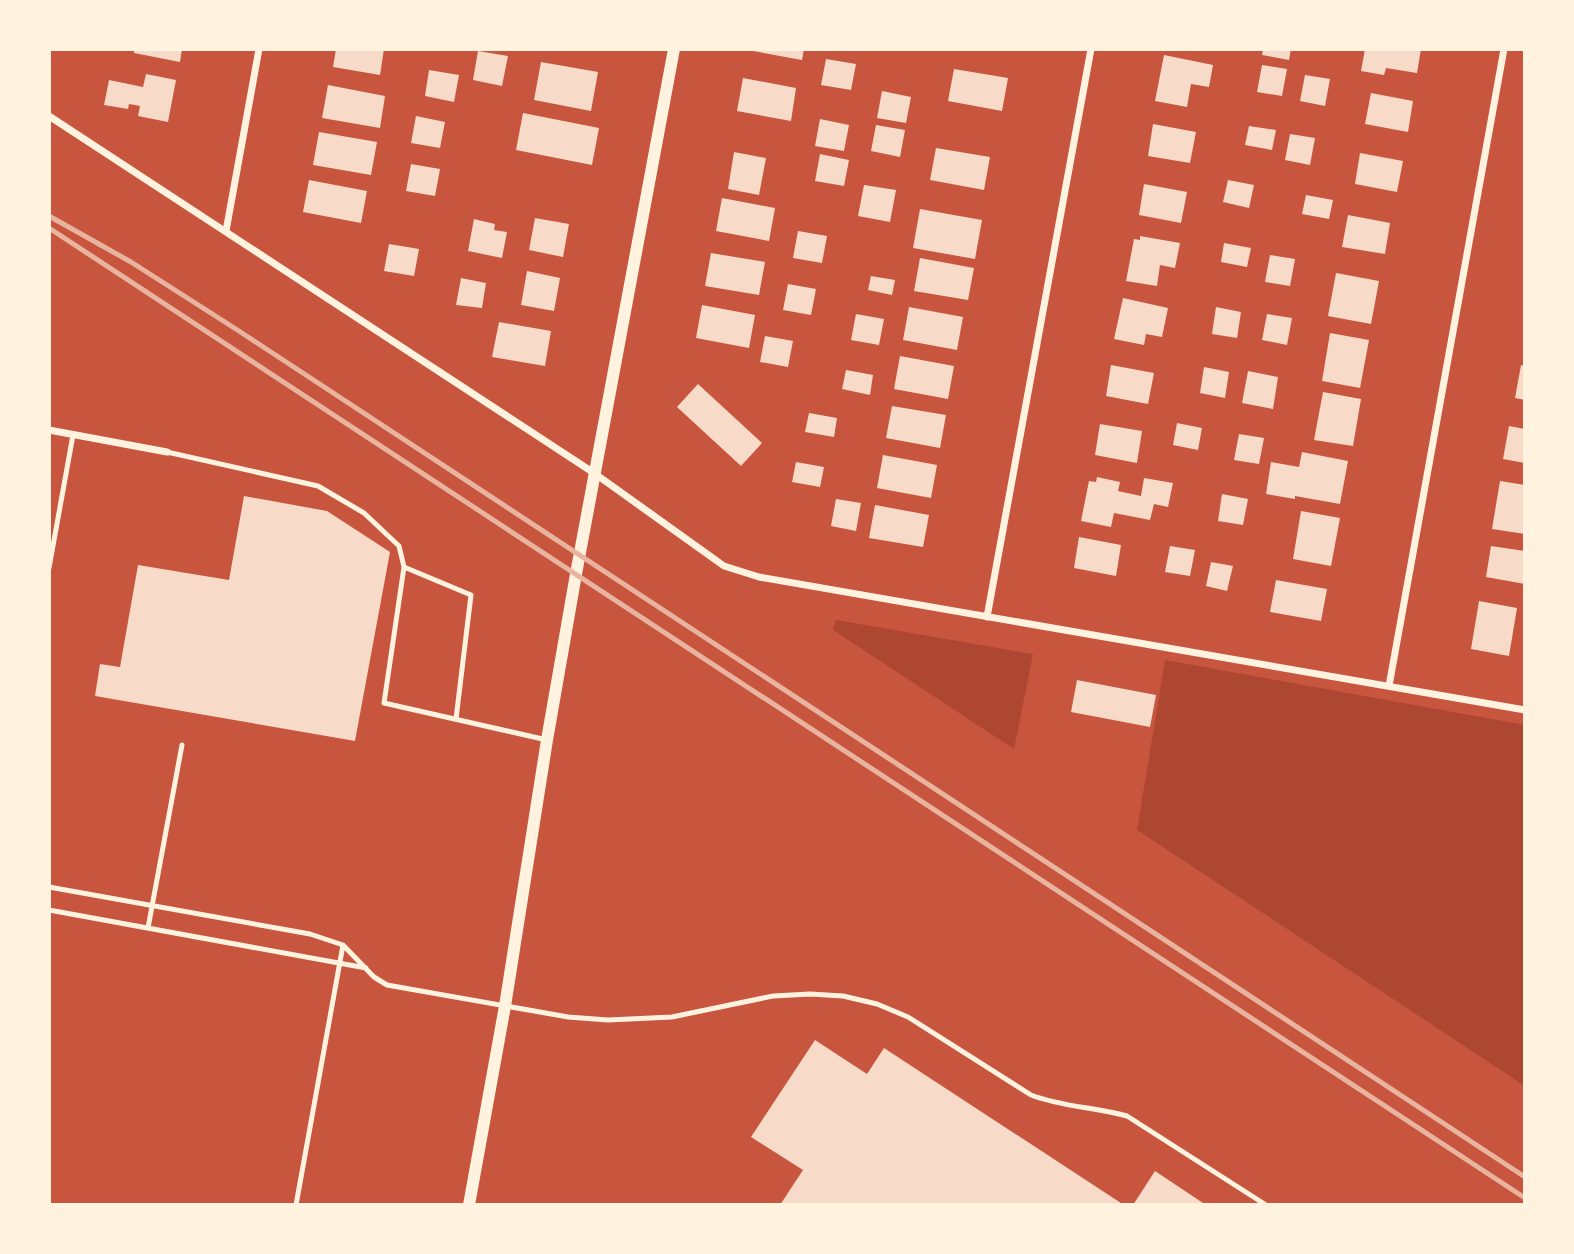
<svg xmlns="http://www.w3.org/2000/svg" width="1574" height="1254" viewBox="0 0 1574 1254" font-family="Commissioner,sans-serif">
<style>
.green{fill:#ae4732}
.building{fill:#f7dbc8}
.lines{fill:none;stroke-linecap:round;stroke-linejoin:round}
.service{stroke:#fff3e0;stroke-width:5}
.minor{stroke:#fff3e0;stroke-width:7}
.tertiary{stroke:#fff3e0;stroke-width:12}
.rail{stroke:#e9b49f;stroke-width:5}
</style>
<rect width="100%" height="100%" fill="#c8553d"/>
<!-- green -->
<path class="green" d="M836,620l197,34 -19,95 -181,-119z
M1165,660l360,65v361l-388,-256z"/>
<!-- building -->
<path class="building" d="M134,49h48l-2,13 -46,-9z
M336,49h48l-4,26 -47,-8z
M747,49h57l-2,11 -55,-10z
M1263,49h28l-2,11 -27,-5z
M1365,49h56l-4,24 -31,-5 -2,7 -23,-4z
M478,51l30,5 -6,30 -29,-6z
M1164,55l49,10 -4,22 -18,-3 -4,23 -32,-6z
M826,59l30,5 -5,26 -30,-5z
M541,62l57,10 -7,39 -57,-11z
M1262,65l25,4 -5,27 -25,-4z
M954,69l54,9 -6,33 -54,-10z
M429,70l30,5 -5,27 -29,-6z
M146,74l30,6 -8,42 -30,-6 2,-10 -11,-2 -1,5 -24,-4 5,-25 34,7z
M1305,75l25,4 -5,27 -25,-5z
M743,78l53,10 -5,33 -54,-10z
M328,85l57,11 -5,32 -58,-10z
M882,91l29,6 -5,26 -29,-5z
M1371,93l42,8 -5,31 -43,-8z
M523,113l76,15 -7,37 -76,-15z
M416,116l29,6 -5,26 -29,-5z
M820,119l29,6 -5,26 -29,-5z
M1153,124l43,8 -6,31 -42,-7z
M876,125l29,5 -5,27 -29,-6z
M1249,126l27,4 -4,20 -27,-5z
M319,132l58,10 -6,33 -58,-10z
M1290,134l25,4 -5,27 -25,-5z
M936,148l54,9 -6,33 -54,-10z
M734,152l32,6 -7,37 -31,-6z
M1360,153l43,8 -6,31 -42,-8z
M820,154l29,6 -5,26 -29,-5z
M411,164l29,5 -5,27 -29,-5z
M309,180l58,11 -6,32 -58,-11z
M1228,180l26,5 -5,23 -26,-6z
M1144,184l43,8 -6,31 -42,-8z
M864,185l32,5 -6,32 -32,-6z
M1306,195l27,5 -4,19 -27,-5z
M722,198l53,10 -6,33 -53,-10z
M920,209l62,11 -7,39 -62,-11z
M1348,215l42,8 -5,31 -43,-7z
M535,218l34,6 -6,33 -34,-7z
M474,219l21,5 -1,6 13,2 -5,26 -34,-7z
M798,231l29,5 -5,27 -29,-5z
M1140,236l40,7 -5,25 -15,-3 -3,21 -31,-5 8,-42 6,1z
M1224,243l27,5 -4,19 -26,-5z
M389,244l30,5 -5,27 -30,-5z
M711,253l54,9 -6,33 -54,-9z
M1270,255l25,4 -5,27 -25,-4z
M920,258l54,10 -6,32 -54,-9z
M527,271l33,7 -6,33 -33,-6z
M1336,273l43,8 -8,43 -43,-8z
M871,276l24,4 -3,15 -24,-5z
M461,278l25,5 -4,25 -26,-3z
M788,284l28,5 -5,26 -28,-5z
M1123,298l45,10 -6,29 -16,-3 -2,11 -30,-6z
M702,305l53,10 -6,33 -53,-10z
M909,307l54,10 -6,33 -54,-10z
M1216,307l25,5 -4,26 -25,-4z
M856,314l28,5 -5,26 -28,-5z
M1267,314l25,4 -5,27 -25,-5z
M499,322l52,9 -6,35 -53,-9z
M1330,333l39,7 -9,48 -38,-7z
M765,336l28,5 -5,26 -28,-5z
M900,356l54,10 -6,33 -54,-10z
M1111,365l43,8 -6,31 -42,-8z
M1521,365l4,1v34l-10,-2z
M1204,367l25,5 -4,26 -25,-5z
M846,370l27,5 -3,20 -28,-6z
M1248,371l30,6 -5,32 -31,-6z
M698,384l64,59 -21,23 -64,-59z
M1323,392l38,7 -8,47 -39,-6z
M892,406l54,9 -6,33 -54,-10z
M809,413l28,5 -3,19 -29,-5z
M1177,423l25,5 -4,22 -25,-5z
M1100,424l42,7 -5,32 -42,-8z
M1509,426l16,3v34l-22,-4z
M1239,434l25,4 -5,26 -25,-4z
M1302,452l46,9 -8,43 -45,-8v3l-29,-5 5,-32 28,5z
M883,455l54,10 -6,33 -54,-10z
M796,462l28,5 -4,20 -28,-5z
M1097,477l23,5 -2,9 23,5 3,-18 29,5 -5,24 -14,-3 -4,16 -36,-7 -3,14 -30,-6 8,-40 7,1z
M1500,481l25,4v49l-33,-5z
M1222,494l26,5 -5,26 -25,-4z
M244,496l83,15 63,41 -35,189 -260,-45 5,-32 20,3 18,-102 91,15z
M836,499l25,4 -5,28 -25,-5z
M875,505l54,10 -6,32 -54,-9z
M1301,511l39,7 -9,48 -38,-7z
M1079,537l42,8 -5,31 -42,-8z
M1170,546l25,4 -5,26 -25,-4z
M1491,546l34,5v33l-39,-7z
M1211,562l22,4 -6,25 -21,-5z
M1276,580l51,9 -6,32 -51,-9z
M1479,601l38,7 -8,48 -38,-7z
M1077,680l79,15 -6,32 -79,-15z
M815,1040l52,34 17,-26 240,157h-344l23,-35 -52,-33z
M1155,1171l51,34h-73z"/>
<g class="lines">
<!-- service -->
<path class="service" d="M167,452l151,34 46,27 35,33 5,21 -20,136 163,37
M404,567l67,28 -15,124
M49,568l24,-133
M49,887l261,47 33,11 31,32 13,8 181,32 40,3 64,-3 101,-21 37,-2 33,2 34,8 31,13 123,78c31,12 64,12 96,21l139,89
M49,910l317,58
M148,928l34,-183
M296,1205l47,-260"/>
<!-- minor -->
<path class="minor" d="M49,116l545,357 130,93 35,11 766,133
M226,231l33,-182
M49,430l118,22
M987,617l104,-568
M1389,686l115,-637"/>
<!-- tertiary -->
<path class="tertiary" d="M469,1205l36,-199 42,-266 29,-166 98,-525"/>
<!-- rail -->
<path class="rail" d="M49,216l82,46 108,69 1286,846
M49,228l1476,970"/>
</g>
<!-- border -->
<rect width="1574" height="1254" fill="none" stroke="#fff3e0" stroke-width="102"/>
</svg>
